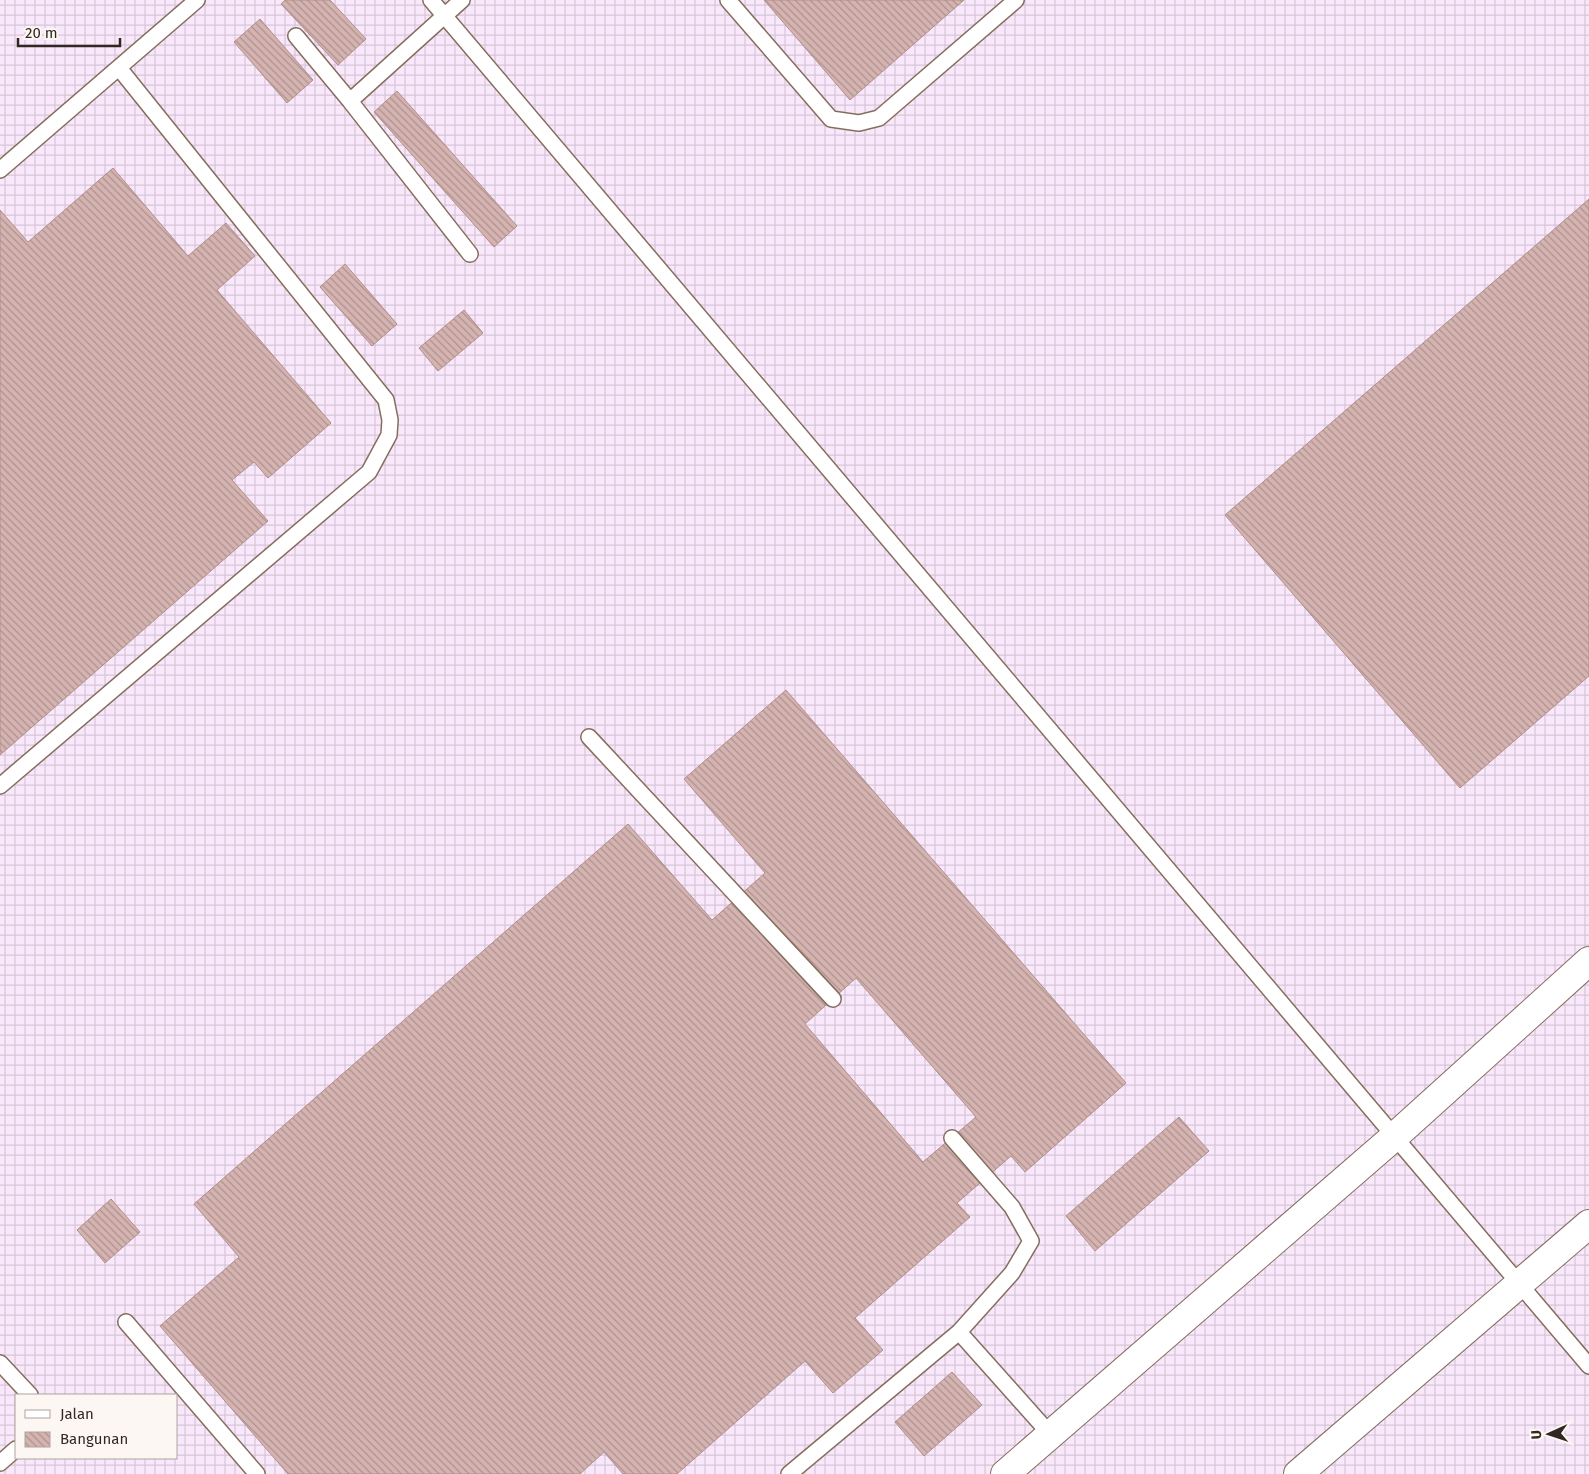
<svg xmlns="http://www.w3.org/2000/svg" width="1589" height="1474" viewBox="0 0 1589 1474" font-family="'Fira Sans',sans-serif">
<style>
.industrial{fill:url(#industrial-grid);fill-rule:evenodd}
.building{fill:url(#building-back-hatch);stroke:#b08f8c;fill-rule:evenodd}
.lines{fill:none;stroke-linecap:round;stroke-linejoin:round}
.service-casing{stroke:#866e5d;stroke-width:18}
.minor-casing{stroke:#866e5d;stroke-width:30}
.service{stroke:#fff;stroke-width:15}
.minor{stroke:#fff;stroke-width:28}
</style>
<defs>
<pattern id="industrial-grid" width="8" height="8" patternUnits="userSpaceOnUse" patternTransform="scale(1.25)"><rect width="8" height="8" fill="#f9e8fb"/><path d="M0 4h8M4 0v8" fill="none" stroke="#d6c7d7"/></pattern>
<pattern id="building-back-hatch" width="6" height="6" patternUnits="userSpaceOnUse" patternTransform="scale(1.25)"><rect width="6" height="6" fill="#d5b3b0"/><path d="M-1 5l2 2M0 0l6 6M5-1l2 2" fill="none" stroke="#ad928f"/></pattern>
</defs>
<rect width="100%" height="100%" fill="#fdf7f3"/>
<!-- industrial -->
<path class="industrial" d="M0,0h1589v1474h-1589zM16,1395h160v63h-160z"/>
<!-- building -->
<path class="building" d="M285,0h45l36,39 -28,26 -57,-61z
M764,0h200l-114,100z
M260,19l53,61 -26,23 -53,-61z
M397,91l120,135 -23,21 -120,-135z
M113,168l75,88 38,-33 29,33 -38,34 114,133 -63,55 -14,-16 -22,18 36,41 -268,234v-545l28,32z
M1589,199v477l-129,112 -235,-273z
M345,264l52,60 -25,22 -52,-59z
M464,310l19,23 -45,38 -19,-23z
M786,690l340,393 -101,89 -14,-16 -54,47 13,14 -115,101 28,32 -50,43 -28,-32 -128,113h-54l-19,-22 -24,22h-292l-128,-148 79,-69 -45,-53 434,-380 84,96 53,-47 -81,-94zM856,978l120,139 -53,45 -118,-138z
M1179,1117l30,34 -114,100 -29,-35z
M111,1199l29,33 -35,31 -28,-33z
M952,1372l30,33 -58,51 -29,-34z"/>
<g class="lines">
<!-- service casing -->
<g class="service-casing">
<path id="service" d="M431,0l1158,1366
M462,0l-112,101 120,153
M728,0l103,119 28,4 20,-5 137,-118
M296,36l54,65
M0,170l197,-170
M589,737l244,262
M0,786l369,-314 20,-37 1,-15 -4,-20 -267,-332
M952,1138l60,69 19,34 -19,32 -53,59
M126,1322l131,152
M0,1363l30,32
M0,1463l16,-14
M789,1474l170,-142 91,102"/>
</g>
<!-- minor casing -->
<g class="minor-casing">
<path id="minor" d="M1005,1474l389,-337 195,-176
M1298,1474l291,-250"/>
</g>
<!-- service -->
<use href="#service" class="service"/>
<!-- minor -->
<use href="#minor" class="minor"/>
</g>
<!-- legend -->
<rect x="15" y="1394" width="162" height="65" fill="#fdf7f3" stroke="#aca49f"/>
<rect x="25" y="1410" width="25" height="8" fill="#ffffff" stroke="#aca49f"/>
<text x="60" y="1419" font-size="15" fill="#322821">Jalan</text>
<rect x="25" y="1432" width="25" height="15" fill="url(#building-back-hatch)" stroke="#aca49f"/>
<text x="60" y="1444" font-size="15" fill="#322821">Bangunan</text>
<!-- north arrow -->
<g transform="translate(1549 1434) rotate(267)" stroke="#fdf7f3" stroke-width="4" paint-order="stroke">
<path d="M0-4L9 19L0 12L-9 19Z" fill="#322821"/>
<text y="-8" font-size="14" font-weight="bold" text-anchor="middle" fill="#322821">U</text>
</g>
<!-- scale -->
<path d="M18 38v8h102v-8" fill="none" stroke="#322821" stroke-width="2.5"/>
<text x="25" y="38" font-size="15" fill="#322821" stroke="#fdf7f3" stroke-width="4" paint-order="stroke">20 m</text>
</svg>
